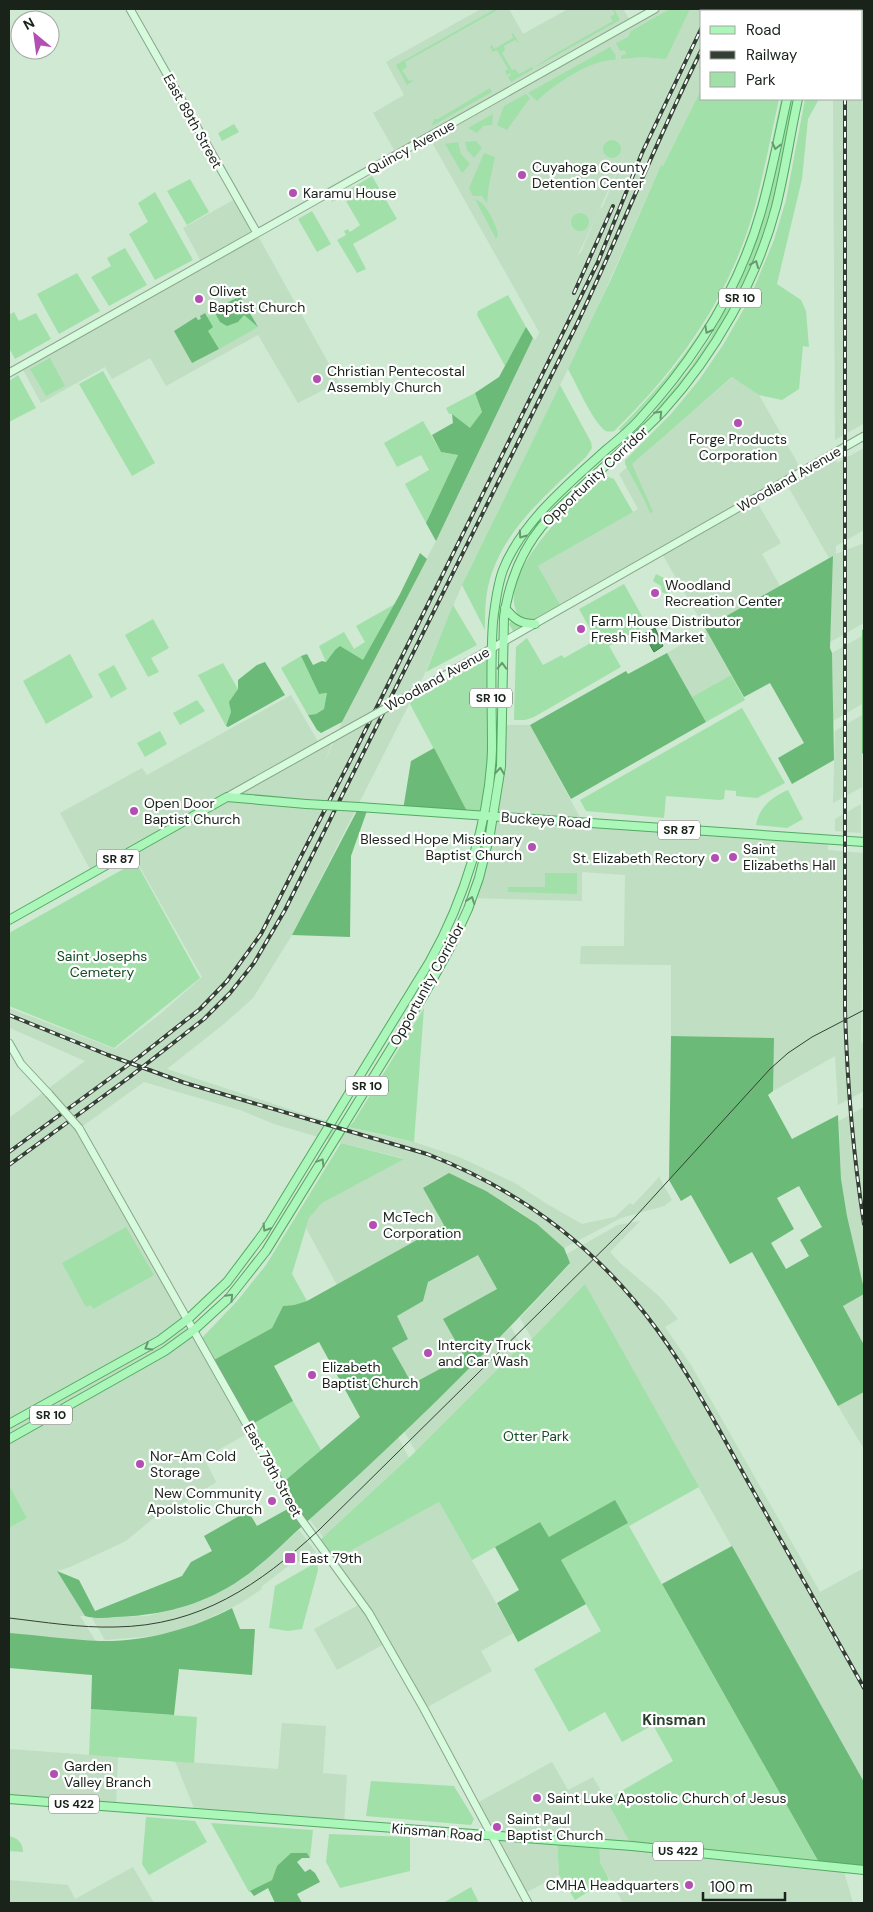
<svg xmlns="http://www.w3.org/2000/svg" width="873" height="1912" viewBox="0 0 873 1912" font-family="'DM Sans',sans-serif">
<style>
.built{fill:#bfdec2;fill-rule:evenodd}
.green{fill:#a2e0aa}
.forest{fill:#6bba78;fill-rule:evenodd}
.water{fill:#4e9d5c;stroke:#3e7848}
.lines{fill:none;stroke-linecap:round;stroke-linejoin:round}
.secondary-casing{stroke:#8da58f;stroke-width:9}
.primary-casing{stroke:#54a963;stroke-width:10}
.secondary{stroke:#d5fbdc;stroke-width:7}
.primary{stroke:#abf7b9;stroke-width:8}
.tram{stroke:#344035;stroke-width:1}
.rail-casing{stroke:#344035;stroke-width:4}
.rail{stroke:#fff;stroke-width:2;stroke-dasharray:5.5;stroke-linecap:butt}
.secondary-bridge-casing{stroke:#8da58f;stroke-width:9;stroke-linecap:butt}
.primary-bridge-casing{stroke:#54a963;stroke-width:10;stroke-linecap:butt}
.secondary-bridge{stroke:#d5fbdc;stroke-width:7}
.primary-bridge{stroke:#abf7b9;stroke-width:8}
.oneway{stroke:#699871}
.poi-dot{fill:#b34eb2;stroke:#fff;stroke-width:2}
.labels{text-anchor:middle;stroke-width:4.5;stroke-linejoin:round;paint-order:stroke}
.shield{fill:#fff;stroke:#5e655f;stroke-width:1}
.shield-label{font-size:12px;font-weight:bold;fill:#19231a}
.street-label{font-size:14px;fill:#19231a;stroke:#fff}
.poi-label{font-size:14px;fill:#19231a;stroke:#fff;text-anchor:start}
.park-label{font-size:14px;fill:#144d22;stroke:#fff}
.neighbourhood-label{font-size:15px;font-weight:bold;fill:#283d2b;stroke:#fff}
</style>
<rect width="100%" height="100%" fill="#cfe9d2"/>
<!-- built -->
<path class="built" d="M481,9h28l14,25 45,-25h55l8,13 24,-13h85l-1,2h-37v77l-39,78 -2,-1 -70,157 -129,263 -38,90 -132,260 -39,63 -28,25 -58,46 149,49 56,15 42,9 45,15 56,26 32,21 35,20 33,-7 15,-14 3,2 27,-29v3l12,21 -8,6 -43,12 -57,30 -27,-24 -17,-12 -52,-31 -45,7 22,37 -108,60 -31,-57 3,-10 13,-15 81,-45 -81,-20 -48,-14 -34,-14 -96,-28 -64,46 172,303 -48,27 12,24 -29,19 -31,15 -30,25 -56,26 -13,4 28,45h-5l25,40 -96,5v-133l18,-10 -18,-33v-367l76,-57 -75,-33 -1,-20 106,41 44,-34 43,-38 -71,-126 -39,22 -32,-60 82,-45 5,7 144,-80 29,50 14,-8 -11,29 19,-44 94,-181 97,-203 2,2 6,-10 -2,2 -110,-195 -32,18 -24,-42 31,-18 -18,-33zM627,150l-25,58 -2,-1 -19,45 -3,3z
M834,9h30l-1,415 -28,16 -2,-341h29v-88h-28z
M237,198l102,184 -41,21 -40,-68 -92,51 -16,-28 -38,21 -7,-12 -64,36 -20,-37 181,-103 -19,-35z
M733,377l26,18 43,76 34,-19 1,11 27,-15v82l-28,16v8l28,-11v80l-34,19 3,-85 -4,1 -44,-77 -30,18 26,44 -19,11 18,32 -75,42 -44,-76 -99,56 -24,-42 100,-57 -19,-35z
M706,630l25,45 -39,22 -25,-44z
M862,636v68l-29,17 -1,-68z
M862,715v72l-29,16 2,-72z
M502,725h28l53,98 245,17v10l36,3 -3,187 3,6v45l-26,14 -3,-49 -62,35v-53l-102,-2v-71l-91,-1 1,-18h43l1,-71 -43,-3v29l-110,-3 18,-64z
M861,804v29l-26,-2v-12z
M864,1107v182l-17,-73 -6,-37 -2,-58z
M640,1221l-30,31 10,11 40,34 18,22 -13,8 26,38 129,227 44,-24v214l-279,-497 -53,54 -12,-21 50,-54 -7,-8 55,-31z
M478,1254l19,35 -33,67 -52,29 -20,-38 16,-9 -12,-22 27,-15 5,-19z
M864,1294v51l-21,-39z
M511,1327l11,20 -106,105 -12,-21z
M864,1392v57l-26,-43z
M398,1437l11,21 -85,80 -15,-19 33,-28z
M439,1502l74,131 -32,18 11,20 -68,38 -38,-66 -49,27 -23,-41 48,-26 -30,-42z
M299,1530l17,22 -22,13 -2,-2 -31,24 1,2 -23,15 -36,17 -33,12 -16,3 -49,4 -13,-22 55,-2 32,-8 32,-12 31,-17 17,-13z
M282,1723l44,3 -3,47 24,2 -3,49 -148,-11 -21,-52 103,8z
M9,1749l109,8 -2,50 -107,-8z
M552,1762l16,28 25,-13 39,69 211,22 10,35h-230l-23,-41 -43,-20 2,33 -36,19 -48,-90z
M133,1867l21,36h-145v-23l59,5 7,14z"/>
<!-- green -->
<path class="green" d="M495,9h4l-94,53 2,5 -5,3 7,11 5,-1 -7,5 -11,-20z
M612,9h2l6,11 -86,48 17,-12 62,-35 -3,-4 5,-3z
M670,9h20l-24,50 -24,-2 -21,2v-3l5,-2 -1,-4 -5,1 -4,-8 12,-6 3,-6z
M513,33l6,10 -4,-3 -11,6 1,4 -3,3 10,17 3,-1 4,5 13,-7 1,2 -22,13 -3,-5 3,-2 -1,-2 -3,2 -2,-4 3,-2 -11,-19 -4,2 -3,-5 2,-2 2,4 19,-11 -1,-4z
M610,47l6,9 -1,4c-24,-1 -62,25 -78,41l-9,-8z
M490,88l2,4 -60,34 2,-7h4z
M702,88v11h77c-8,37 -15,74 -25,111 -25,88 -75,158 -140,221 -5,1 -8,1 -11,-2 -13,-13 -26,-44 -35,-60l44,-92 49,-112 2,1z
M526,94l4,4 -23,32 -10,-5 7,-19z
M781,99h3c-11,50 -21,102 -39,151 -24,65 -73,135 -124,181l-2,-2c65,-66 109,-126 136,-216 11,-37 18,-76 26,-114z
M791,99h3c-7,35 -12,70 -21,105 -15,61 -46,120 -84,170 -12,16 -26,37 -43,48l42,-51 23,-34 4,-11 28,-55 23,-62z
M800,99h2c-7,37 -12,75 -22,111 -26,95 -80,174 -151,240l-1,-1 52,-54 85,-143z
M805,99h14l-11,20 -6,60 -25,105 24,16 5,11 3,36 -6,-1 -4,43 -17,11 -23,-5 -27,-18 -100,87 21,48 -3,1 -5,-12 -20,-37v-4l46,-46 28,-34 24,-35 26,-45 25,-60 12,-40z
M493,114l-1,11 -9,1 -6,7 -9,-5z
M234,124l5,8 -17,9 -4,-8z
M603 149a9 9 0 1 1 18 0a9 9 0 1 1-18 0Z
M476,141l6,7 -8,10 -7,-8 -2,-8z
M458,142l3,12 9,10 -8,9 -17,-29z
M484,153l11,4 -6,27 -2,19 -5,-7h-9l-4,-8z
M372,176l25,43 -44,25 13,25 -9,4 -20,-33 9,-5 -2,-4 4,-2 2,3 10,-7 -14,-24 5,-2 -3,-6 -16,9 -1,-2z
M190,179l19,33 -22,13 -20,-34z
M155,192l38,68 -38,20 -26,-46 19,-12 -10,-19z
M475,199c12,4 20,24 23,35l-2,5z
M312,211l19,33 -14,8 -19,-33z
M571 222a9 9 0 1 1 18 0a9 9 0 1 1-18 0Z
M125,248l22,37 -38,21 -18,-29 20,-11 -4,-8z
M77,273l23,38 -41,23 -22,-40z
M508,295l18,32 -21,39 -28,-51 1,-4z
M14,312l5,9 17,-8 15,26 -36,20 -6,-11v-33z
M215,313l5,9 24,-8 14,13 -39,22 -11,-18 -1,-14z
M50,358l15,28 -19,10 -16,-27z
M103,371l52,92 -23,13 -53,-92z
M18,375l18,33 -27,14v-41z
M560,385l31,57 1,6 -6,9c-39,37 -86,75 -98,130 -3,14 -3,29 -3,43l-23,-45z
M475,393l7,19 -12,17 -18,-15h-3l-3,-6z
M423,421l18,31 17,3 -32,68 -21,-39 24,-14 -8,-15 -24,12 -13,-24z
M604,475l10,4 19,33 -95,54 24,42 -47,27 -6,-11 8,-11c-20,-41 59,-113 87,-138z
M656,574l10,5 7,12 -7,3 -4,-2 -1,-6 -8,-5z
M624,584l23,41 -38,21 12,21 -87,50 -9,3h-11l2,-73 11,-9 16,27 19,-10 2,3 32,-18 -17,-31z
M395,604l-32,57 -8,-5 -20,-6 -9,12 -7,-16 25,-14 10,17 11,-7 -9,-16z
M453,605l24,40 -51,27z
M153,619l16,29 -18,10 8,14 -11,5 -23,-42z
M491,649l1,98 -9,69 -14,-1 -59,-111 7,-14z
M70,654l23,43 -47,27 -23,-43z
M301,656l18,38 9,-1 -4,16 -8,5 -8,1 -27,-47z
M223,663l15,26 -8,13 1,10 -5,14 -28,-51z
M114,665l13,24 -16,9 -13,-24z
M731,675l14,25 -39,22 -14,-25z
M197,700l8,11 -25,14 -7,-12z
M742,708l43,75 -28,15 -21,-2v-5l-11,-1 -1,9 -4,1 -54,-4 -2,22 -78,-7 -6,-11z
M160,731l7,13 -22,13 -8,-14z
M788,790l15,29 -16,9 -31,-3c3,-18 16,-28 32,-35z
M136,862l64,116 -86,70 -105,-42v-73z
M545,873h32v21l-69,-2v-5h37z
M424,1008l-10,134 -65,-15 5,-6z
M341,1143l63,16 -82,44 -13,15 -17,56 15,27 -13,4 -11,1 -11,22 -60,33 -12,-21 38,-40 28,-35z
M126,1227l28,48 -61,34 -2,-4 -5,2 -24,-44z
M585,1284l114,203 -70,39 192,340 -189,-20 -26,-46 67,-39 -20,-36 -31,17 -17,-30 -36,20 -35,-63 67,-38 -40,-71 67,-37 -79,14 -9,-15 -68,38 -33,-58 -107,59 -14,-19 95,-88 113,-113 2,2z
M293,1401l28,49 -40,34 -32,-58z
M9,1485l18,33 -18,10z
M317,1562l1,8 -16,59 -14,2 -19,-3 6,-42z
M91,1709l106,8 -3,46 -105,-8z
M371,1781l83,5 20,33 -3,6 -105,-9z
M146,1817l49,4 12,21 -58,33 -7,-11z
M211,1823l102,7 -3,28 -3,-5 -30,13 -5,14 -23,12z
M329,1834l81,3v34l-70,17 -14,-26z
M9,1836c9,2 14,7 14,16l-14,-1z
M557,1842l42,3 1,17 9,17 -34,21 -16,-25z
M471,1887l8,16h-36z"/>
<!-- forest -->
<path class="forest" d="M240,296l18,31 -14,-12 -6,7 -11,4 -7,-4 -5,-9 6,-4v-3z
M205,313l8,14 -5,4 11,18 -27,14 -18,-32 22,-14 2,3 3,-1 -1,-3z
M526,327l7,11 -97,203 -10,-18 32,-68 -17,-3 -9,-17 21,-12 -1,-9 18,14 12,-16 -7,-19 24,-16z
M420,553l7,6 -85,163 -21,11 -4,-3 -9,-15 8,-1 8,-5 3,-16 -8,1 -18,-38 6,-2 6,11 9,-4 4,1 9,-12 5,-4 23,14 37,-66z
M833,556l-3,92 2,5 2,107 -42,24 -14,-26 26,-15 -34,-60 -26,14 -39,-69z
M864,629v123l-2,2v-124z
M667,653l39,69 -135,77 -41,-74 96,-54 2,3z
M265,662l20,33 -57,32 -2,-1 5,-14 -2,-10 9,-13v-9l19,-15z
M434,748l35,67 -66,-5 8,-49z
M359,807l9,1 -17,48 -1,81 -58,-2z
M671,1036l103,2 -1,53 -5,4 24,44 46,-24 3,64 6,37 17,73v5l-21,12 21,39v47l-26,14 -86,-154 -22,12 -39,-69 -10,6 -12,-21zM799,1186l23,41 -22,13 9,16 -23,13 -15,-26 23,-14 -17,-31z
M449,1173l37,18 51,33 27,24 6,15c-82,89 -169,175 -259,255 -27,24 -52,52 -84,70 -35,20 -73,28 -112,29 -10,1 -20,2 -30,-1l-28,-45 22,9 16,31 87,-35 9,-14 21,-11 -8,-15 44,-25 9,15 36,-20 -12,-22 79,-67 -41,-75 -45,24 19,35 -44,25 -37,-65 60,-33 11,-22 11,-1 13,-4 137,-76 -21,-37zM478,1255l19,34 -54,30 21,37 -52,28 -20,-36 16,-9 -11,-23 26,-15 5,-19z
M615,1500l13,23 -67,37 25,44 -68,38 -21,-39 22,-13 -24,-43 45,-25 9,15z
M732,1546l132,236v88l-43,-4 -159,-282z
M232,1608l8,21h15l-3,46 -73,-6 -5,46 -83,-6 1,-34 -83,-7v-35c30,2 61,7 91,8 45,1 92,-12 132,-33z
M291,1853h16l3,5h-8l-5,4 8,10 5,-3 5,4 5,9 -23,12 5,9h-27l-7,-15 -14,8 -4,-5 22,-11 5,-14z"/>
<!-- water -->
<path class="water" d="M655,628l8,18 -9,6 -8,-14 -6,4 -2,-5z"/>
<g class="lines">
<!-- secondary casing -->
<g class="secondary-casing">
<path id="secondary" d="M130,9l127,224
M9,373l646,-364
M424,687l440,-251
M227,797l107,-60
M9,1043l12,21 28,30
M79,1128l219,387 71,98 55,96 104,194"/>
</g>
<!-- primary casing -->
<g class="primary-casing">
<path id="primary" d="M801,11v-2
M808,11v-2
M505,608c9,11 15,16 30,16
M359,807l505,35
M9,920l218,-123 79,7
M9,1424l151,-84 28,-21 39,-37 36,-48 167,-273c34,-60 60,-143 62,-212 0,-43 -2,-85 1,-127 2,-17 4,-36 10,-52 19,-48 66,-87 104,-121 11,-9 22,-18 32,-29 56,-61 101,-132 123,-212 10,-36 17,-73 25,-109
M9,1439l156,-88 29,-21 35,-32 37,-47 158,-256 26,-47 18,-39 11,-31 11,-44 11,-68 3,-149c5,-35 16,-64 38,-91 38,-41 83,-75 121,-115 51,-56 94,-131 113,-204 9,-36 14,-72 22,-108
M9,1799l623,47 232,24"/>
</g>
<!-- secondary -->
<use href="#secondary" class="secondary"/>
<!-- primary -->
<use href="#primary" class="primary"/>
<!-- tram -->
<path class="tram" d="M9,1618c35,4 71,10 106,9 85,-1 144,-42 204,-97l307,-303 144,-158 18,-16 24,-16 52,-27"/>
<!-- rail casing -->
<g class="rail-casing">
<path id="rail" d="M845,9v2
M710,11l1,-2
M728,11l2,-2
M845,99v910c2,72 8,144 19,215
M574,293l39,-87
M9,1015l99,40 77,28 242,71c93,36 172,95 231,177 34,47 61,99 89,149 39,69 78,139 117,208
M9,1152l130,-95 61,-48 27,-28 34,-47 93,-181 244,-491 44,-109 60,-126
M9,1165l118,-86 77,-60 26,-26 24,-30 31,-53 292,-586c43,-91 80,-185 125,-275"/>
</g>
<!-- rail -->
<use href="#rail" class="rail"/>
<!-- secondary-bridge casing -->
<g class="secondary-bridge-casing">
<path id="secondary-bridge" d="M334,737l90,-50
M49,1094l30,34"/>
</g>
<!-- primary-bridge casing -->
<g class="primary-bridge-casing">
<path id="primary-bridge" d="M306,804l53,3"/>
</g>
<!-- secondary-bridge -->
<use href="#secondary-bridge" class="secondary-bridge"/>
<!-- primary-bridge -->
<use href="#primary-bridge" class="primary-bridge"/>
</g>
<!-- one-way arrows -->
<defs><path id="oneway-chevron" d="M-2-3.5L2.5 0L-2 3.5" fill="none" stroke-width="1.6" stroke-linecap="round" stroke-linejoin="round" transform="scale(1.25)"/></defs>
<g class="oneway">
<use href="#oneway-chevron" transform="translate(776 146) rotate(103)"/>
<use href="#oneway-chevron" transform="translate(755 264) rotate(-68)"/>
<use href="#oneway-chevron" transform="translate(708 330) rotate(119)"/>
<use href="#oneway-chevron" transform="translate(659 414) rotate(-47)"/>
<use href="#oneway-chevron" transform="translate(522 535) rotate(125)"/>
<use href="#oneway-chevron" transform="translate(502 666) rotate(-89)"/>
<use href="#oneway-chevron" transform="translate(500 771) rotate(-84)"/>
<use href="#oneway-chevron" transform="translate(471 900) rotate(-70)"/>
<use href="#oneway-chevron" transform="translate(321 1162) rotate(-59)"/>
<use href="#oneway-chevron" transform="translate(266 1228) rotate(122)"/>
<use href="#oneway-chevron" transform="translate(230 1297) rotate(-46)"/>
<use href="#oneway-chevron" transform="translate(148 1347) rotate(149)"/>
</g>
<!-- markers -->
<g class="poi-dot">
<circle cx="522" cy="175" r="5"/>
<circle cx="293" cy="193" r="5"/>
<circle cx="199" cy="299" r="5"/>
<circle cx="317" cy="379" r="5"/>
<circle cx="738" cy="423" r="5"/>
<circle cx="655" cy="593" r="5"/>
<circle cx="581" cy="629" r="5"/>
<circle cx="134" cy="811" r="5"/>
<circle cx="532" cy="847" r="5"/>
<circle cx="733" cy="857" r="5"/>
<circle cx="715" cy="858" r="5"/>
<circle cx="373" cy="1225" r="5"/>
<circle cx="428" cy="1353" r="5"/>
<circle cx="312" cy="1375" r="5"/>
<circle cx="140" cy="1464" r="5"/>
<circle cx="272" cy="1501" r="5"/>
<rect x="284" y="1552" width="12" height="12" rx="2.5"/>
<circle cx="54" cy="1774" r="5"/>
<circle cx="537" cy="1798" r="5"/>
<circle cx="497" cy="1827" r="5"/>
<circle cx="689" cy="1885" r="5"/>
</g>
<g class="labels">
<!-- shield labels -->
<g class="shield">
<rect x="719" y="288.5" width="42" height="19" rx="4"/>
<rect x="470" y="688.5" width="42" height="19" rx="4"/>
<rect x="658" y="820.5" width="42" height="19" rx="4"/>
<rect x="97" y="849.5" width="42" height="19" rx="4"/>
<rect x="346" y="1076.5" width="42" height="19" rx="4"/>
<rect x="30" y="1405.5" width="42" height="19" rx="4"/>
<rect x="49" y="1794.5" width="50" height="19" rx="4"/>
<rect x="653" y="1841.5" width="50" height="19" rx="4"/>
</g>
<g class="shield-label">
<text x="740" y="302">SR 10</text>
<text x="491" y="702">SR 10</text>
<text x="679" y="834">SR 87</text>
<text x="118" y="863">SR 87</text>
<text x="367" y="1090">SR 10</text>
<text x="51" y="1419">SR 10</text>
<text x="74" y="1808">US 422</text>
<text x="678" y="1855">US 422</text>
</g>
<!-- street labels -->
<g class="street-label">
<text transform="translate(193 121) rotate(61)" y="5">East 89th Street</text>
<text transform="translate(411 147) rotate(-29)" y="5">Quincy Avenue</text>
<text transform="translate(595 476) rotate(-43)" y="5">Opportunity Corridor</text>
<text transform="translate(789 479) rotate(-30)" y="5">Woodland Avenue</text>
<text transform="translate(437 679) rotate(-29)" y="5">Woodland Avenue</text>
<text transform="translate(546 820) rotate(4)" y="5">Buckeye Road</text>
<text transform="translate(427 984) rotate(-61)" y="5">Opportunity Corridor</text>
<text transform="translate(273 1470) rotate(61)" y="5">East 79th Street</text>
<text transform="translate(437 1832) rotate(5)" y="5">Kinsman Road</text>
</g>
<!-- poi labels -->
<g class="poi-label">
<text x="532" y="172">Cuyahoga County<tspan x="532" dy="16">Detention Center</tspan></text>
<text x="303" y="198">Karamu House</text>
<text x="209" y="296">Olivet<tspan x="209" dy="16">Baptist Church</tspan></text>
<text x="327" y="376">Christian Pentecostal<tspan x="327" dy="16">Assembly Church</tspan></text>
<text x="738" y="444" text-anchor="middle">Forge Products<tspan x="738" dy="16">Corporation</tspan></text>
<text x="665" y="590">Woodland<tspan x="665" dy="16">Recreation Center</tspan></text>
<text x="591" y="626">Farm House Distributor<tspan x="591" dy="16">Fresh Fish Market</tspan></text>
<text x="144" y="808">Open Door<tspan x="144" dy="16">Baptist Church</tspan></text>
<text x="522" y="844" text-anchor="end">Blessed Hope Missionary<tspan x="522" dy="16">Baptist Church</tspan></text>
<text x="743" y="854">Saint<tspan x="743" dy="16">Elizabeths Hall</tspan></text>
<text x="705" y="863" text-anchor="end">St. Elizabeth Rectory</text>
<text x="383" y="1222">McTech<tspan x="383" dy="16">Corporation</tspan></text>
<text x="438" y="1350">Intercity Truck<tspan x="438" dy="16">and Car Wash</tspan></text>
<text x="322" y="1372">Elizabeth<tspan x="322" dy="16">Baptist Church</tspan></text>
<text x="150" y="1461">Nor-Am Cold<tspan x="150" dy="16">Storage</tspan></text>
<text x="262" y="1498" text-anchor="end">New Community<tspan x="262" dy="16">Apolstolic Church</tspan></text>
<text x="301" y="1563">East 79th</text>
<text x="64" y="1771">Garden<tspan x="64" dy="16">Valley Branch</tspan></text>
<text x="547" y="1803">Saint Luke Apostolic Church of Jesus</text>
<text x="507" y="1824">Saint Paul<tspan x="507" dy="16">Baptist Church</tspan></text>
<text x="679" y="1890" text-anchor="end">CMHA Headquarters</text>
</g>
<!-- park labels -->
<g class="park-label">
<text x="102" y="961">Saint Josephs<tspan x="102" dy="16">Cemetery</tspan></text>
<text x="536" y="1441">Otter Park</text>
</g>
<!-- neighbourhood labels -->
<g class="neighbourhood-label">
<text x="674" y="1725">Kinsman</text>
</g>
</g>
<!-- border -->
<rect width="873" height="1912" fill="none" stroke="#19231a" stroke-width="20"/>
<!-- legend -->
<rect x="700" y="10" width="162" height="90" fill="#ffffff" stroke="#a3a7a3"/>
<rect x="710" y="26" width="25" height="8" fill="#abf7b9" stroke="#a3a7a3"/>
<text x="746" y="35" font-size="15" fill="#19231a">Road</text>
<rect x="710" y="51" width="25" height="8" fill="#344035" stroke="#a3a7a3"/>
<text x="746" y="60" font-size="15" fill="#19231a">Railway</text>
<rect x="710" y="72" width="25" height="15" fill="#a2e0aa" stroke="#a3a7a3"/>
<text x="746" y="85" font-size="15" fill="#19231a">Park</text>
<!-- north arrow -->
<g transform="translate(35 35) rotate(331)"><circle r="24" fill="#ffffff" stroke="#a3a7a3"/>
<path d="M0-4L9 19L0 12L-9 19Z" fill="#b34eb2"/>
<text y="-8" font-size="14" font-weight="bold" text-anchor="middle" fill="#19231a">N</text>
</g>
<!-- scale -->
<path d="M703 1892v8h82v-8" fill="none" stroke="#19231a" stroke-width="2.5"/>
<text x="710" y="1892" font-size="15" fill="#19231a" stroke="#ffffff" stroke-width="4" paint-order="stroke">100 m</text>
</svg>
